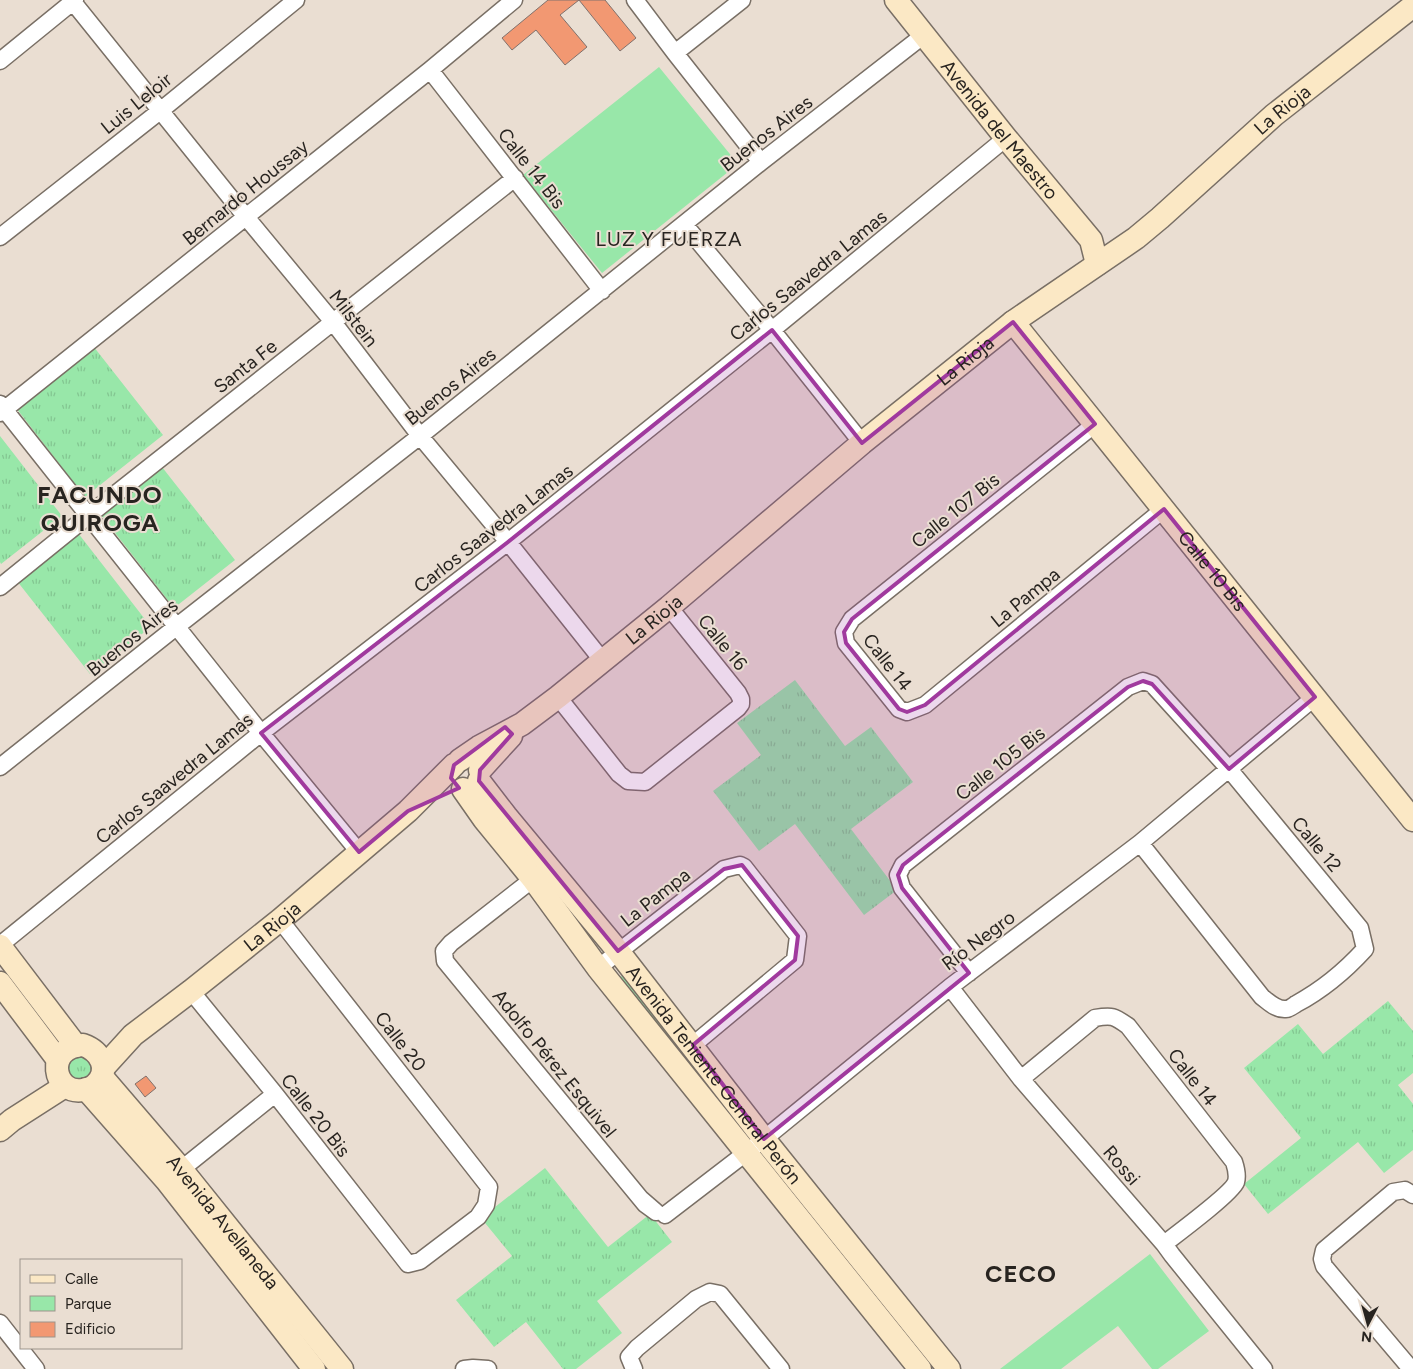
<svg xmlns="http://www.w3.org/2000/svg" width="1413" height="1369" viewBox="0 0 1413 1369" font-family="Figtree,sans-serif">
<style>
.grass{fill:url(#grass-tufts)}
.park{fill:#98e7a9}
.building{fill:#f29872;stroke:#80716c}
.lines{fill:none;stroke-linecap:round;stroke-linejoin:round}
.street-casing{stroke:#796f65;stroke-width:19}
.secondary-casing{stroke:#796f65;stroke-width:25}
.street{stroke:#fff;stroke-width:16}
.secondary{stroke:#fbe8c5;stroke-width:22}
.marked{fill:#a03a9e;fill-opacity:0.2;stroke:#a03a9e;stroke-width:4;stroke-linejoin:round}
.labels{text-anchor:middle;stroke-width:4;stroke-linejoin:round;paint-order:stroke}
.street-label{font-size:19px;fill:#282420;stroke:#eaded2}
.neighbourhood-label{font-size:20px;letter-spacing:1px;fill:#282420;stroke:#eaded2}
.district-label{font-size:24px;font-weight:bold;letter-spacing:1px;fill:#282420;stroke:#eaded2}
</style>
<defs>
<pattern id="grass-tufts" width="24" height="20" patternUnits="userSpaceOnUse" patternTransform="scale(1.25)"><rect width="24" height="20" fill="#98e7a9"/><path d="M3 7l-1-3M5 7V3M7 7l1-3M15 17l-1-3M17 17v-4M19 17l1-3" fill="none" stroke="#83c691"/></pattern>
</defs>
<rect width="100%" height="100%" fill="#eaded2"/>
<!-- grass -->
<path class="grass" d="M90,342l73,93 -78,62 -72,-93z
M0,436l62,80 -61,48 -1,-2z
M162,467l73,93 -61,48 -73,-93z
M78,533l73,94 -61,47 -73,-93z
M795,680l50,66 26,-19 42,55 -62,47 46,61 -33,25 -69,-91 -36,27 -46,-60 48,-36 -24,-32z
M622,976l118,144 -3,2 -118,-144z
M1388,1001l25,30v42l-15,12 15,19v46l-29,23 -26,-31 -90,72 -24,-30 57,-46 -57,-70 54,-44 25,30z
M72,1054l18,3 8,19 -25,5 -11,-17z
M545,1168l63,79 42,-33 22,28 -75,59 25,32 -46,36h-13l-37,-47 -32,25 -38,-47 56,-44 -31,-38z"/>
<!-- park -->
<path class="park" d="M659,67l79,97 -136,109 -79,-98z
M1150,1254l59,77 -51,38h-6l-34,-43 -57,43h-61z"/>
<!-- building -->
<path class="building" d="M548,0h31l-19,15 27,32 -22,18 -29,-35 -24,20 -10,-12z
M579,0h26l31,38 -16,13z
M146,1076l10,12 -11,9 -10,-13z"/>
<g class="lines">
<!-- street casing -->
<g class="street-casing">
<path id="street" d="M635,0l40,53 86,109
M73,2l173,215 87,105 87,114 88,106 94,118
M675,53l67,-53
M0,61l75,-61
M430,70l172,221
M684,224l88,106 90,113
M0,237l160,-126 136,-111
M0,404l261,329 98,119
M0,413l430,-343 84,-70
M1095,424l-243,195 -8,13 2,11 53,66 8,3 18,-7 239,-196
M0,587l89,-72 426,-337
M558,697l61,77 9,7 17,1 93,-74 3,-4v-5l-3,-6 -69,-86
M0,767l176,-140 244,-191 341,-274 163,-127
M533,879l-82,64 -7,8 1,10 200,243 11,8 -15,-13
M0,945l261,-212 247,-191 264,-212 234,-192
M598,968l126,-99 16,-4 4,2 54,69 -3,24 -102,85
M969,973l-67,-85 -4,-13 5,-10 225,-178 15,-6 9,3 77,85 131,159 5,21c-20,22 -43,41 -69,55 -3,2 -7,5 -10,5 -10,1 -17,-7 -24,-12l-122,-154
M950,987l71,92 143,165 8,11 92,114
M191,991l84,103 133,170 12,-3 58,-44 8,-12 3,-18 -209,-267
M1021,1079l74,-61c17,-3 19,-2 33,8l106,136c2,6 4,13 2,20 -4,11 -59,52 -72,62
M173,1176l102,-82
M665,1215l99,-76 186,-152 190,-144 175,-146
M0,1323l36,46
M464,1369l9,-1 15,1
M634,1369l-5,-12 8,-9 59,-49 14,-7 10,2 61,75
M1411,1369l-87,-103 -2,-7 2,-9 69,-58 12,-2 8,5"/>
</g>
<!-- secondary casing -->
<g class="secondary-casing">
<g id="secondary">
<path id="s1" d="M896,0l110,138 85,102 6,24"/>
<path id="s2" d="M1013,322l400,498"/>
<path id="s3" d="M460,760l19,-13 43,-23 36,-27 111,-90 193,-164 151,-121 123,-84 24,-20 114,-103 139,-109"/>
<path d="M480,770l31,-34"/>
<path id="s4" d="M479,781l27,35 112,135 146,188 185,230"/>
<path d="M463,789l21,30 49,60 65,89 322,401"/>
<path d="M0,946l76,100"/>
<path d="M0,983l58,77"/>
<path d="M83,1045c17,6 28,24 13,39 -4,4 -8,5 -13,6 -30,5 -39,-43 0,-45z"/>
<path id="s5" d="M103,1068l30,-33 58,-44 89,-71 128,-109 46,-46"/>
<path id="s6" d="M102,1077l79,92 161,200"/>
<path d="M86,1089l81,92 147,188"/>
<path d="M0,1130l12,-10 53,-34"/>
</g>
</g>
<!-- street -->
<use href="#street" class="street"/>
<!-- secondary -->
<use href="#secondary" class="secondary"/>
</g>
<!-- marked area -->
<path class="marked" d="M1013,322l82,102 -243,195 -8,13 2,11 53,66 8,3 18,-7 239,-196 151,188 -86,72 -77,-85 -9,-3 -15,6 -225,178 -5,10 4,13 67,85 -205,166 -71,-94 102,-85 3,-24 -56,-71 -18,4 -106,82 -139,-170 1,-11 32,-36 -7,-7 -51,38 -3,13 8,10 -51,23 -49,41 -98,-119 247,-191 264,-212 90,113z"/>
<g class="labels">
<!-- street labels -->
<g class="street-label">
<text transform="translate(136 103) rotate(-39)" y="7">Luis Leloir</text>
<text dy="7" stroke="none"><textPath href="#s3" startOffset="1050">La Rioja</textPath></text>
<text dy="7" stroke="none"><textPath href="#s1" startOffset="166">Avenida del Maestro</textPath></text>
<text transform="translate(766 133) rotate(-38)" y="7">Buenos Aires</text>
<text transform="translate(532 168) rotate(52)" y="7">Calle 14 Bis</text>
<text transform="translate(245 192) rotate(-39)" y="7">Bernardo Houssay</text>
<text transform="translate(808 275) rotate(-39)" y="7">Carlos Saavedra Lamas</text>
<text transform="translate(354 318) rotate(52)" y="7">Milstein</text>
<text dy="7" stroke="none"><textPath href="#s3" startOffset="645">La Rioja</textPath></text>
<text transform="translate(245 366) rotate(-38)" y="7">Santa Fe</text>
<text transform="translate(450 386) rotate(-39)" y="7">Buenos Aires</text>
<text transform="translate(955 510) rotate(-39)" y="7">Calle 107 Bis</text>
<text transform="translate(493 528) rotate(-38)" y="7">Carlos Saavedra Lamas</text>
<text dy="7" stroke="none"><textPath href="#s2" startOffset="319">Calle 10 Bis</textPath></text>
<text transform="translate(1025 597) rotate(-39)" y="7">La Pampa</text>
<text dy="7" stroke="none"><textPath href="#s3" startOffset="240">La Rioja</textPath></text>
<text transform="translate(132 637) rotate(-39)" y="7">Buenos Aires</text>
<text transform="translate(723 642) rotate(51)" y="7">Calle 16</text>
<text transform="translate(888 662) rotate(52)" y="7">Calle 14</text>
<text transform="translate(1000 763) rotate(-38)" y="7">Calle 105 Bis</text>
<text transform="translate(174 778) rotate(-39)" y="7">Carlos Saavedra Lamas</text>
<text transform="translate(1317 844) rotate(50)" y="7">Calle 12</text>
<text transform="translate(655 897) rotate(-38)" y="7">La Pampa</text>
<text dy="7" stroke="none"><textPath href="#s5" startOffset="221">La Rioja</textPath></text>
<text transform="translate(978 940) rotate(-37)" y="7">Río Negro</text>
<text transform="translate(401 1041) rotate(52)" y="7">Calle 20</text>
<text transform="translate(555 1063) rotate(51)" y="7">Adolfo Pérez Esquivel</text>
<text dy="7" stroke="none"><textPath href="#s4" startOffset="376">Avenida Teniente General Perón</textPath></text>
<text transform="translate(1193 1077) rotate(52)" y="7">Calle 14</text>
<text transform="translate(316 1115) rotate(52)" y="7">Calle 20 Bis</text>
<text transform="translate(1122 1165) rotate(49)" y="7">Rossi</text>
<text dy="7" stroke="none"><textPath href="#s6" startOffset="189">Avenida Avellaneda</textPath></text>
</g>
<!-- neighbourhood labels -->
<g class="neighbourhood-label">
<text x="669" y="246">LUZ Y FUERZA</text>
</g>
<!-- district labels -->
<g class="district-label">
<text x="100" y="503">FACUNDO<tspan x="100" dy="28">QUIROGA</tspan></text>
<text x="1021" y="1282">CECO</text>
</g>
</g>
<!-- legend -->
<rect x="20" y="1259" width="162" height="90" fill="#eaded2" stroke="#9c948b"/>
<rect x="30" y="1275" width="25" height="8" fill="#fbe8c5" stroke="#9c948b"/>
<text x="65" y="1284" font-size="15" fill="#282420">Calle</text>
<rect x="30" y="1296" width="25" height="15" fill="#98e7a9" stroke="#9c948b"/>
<text x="65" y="1309" font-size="15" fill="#282420">Parque</text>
<rect x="30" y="1322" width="25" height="15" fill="#f29872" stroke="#9c948b"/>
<text x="65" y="1334" font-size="15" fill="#282420">Edificio</text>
<!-- north arrow -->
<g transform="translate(1368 1324) rotate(186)" stroke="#eaded2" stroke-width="4" paint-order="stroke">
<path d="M0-4L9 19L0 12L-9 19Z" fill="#282420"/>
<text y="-8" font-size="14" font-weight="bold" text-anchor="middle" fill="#282420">N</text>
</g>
</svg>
